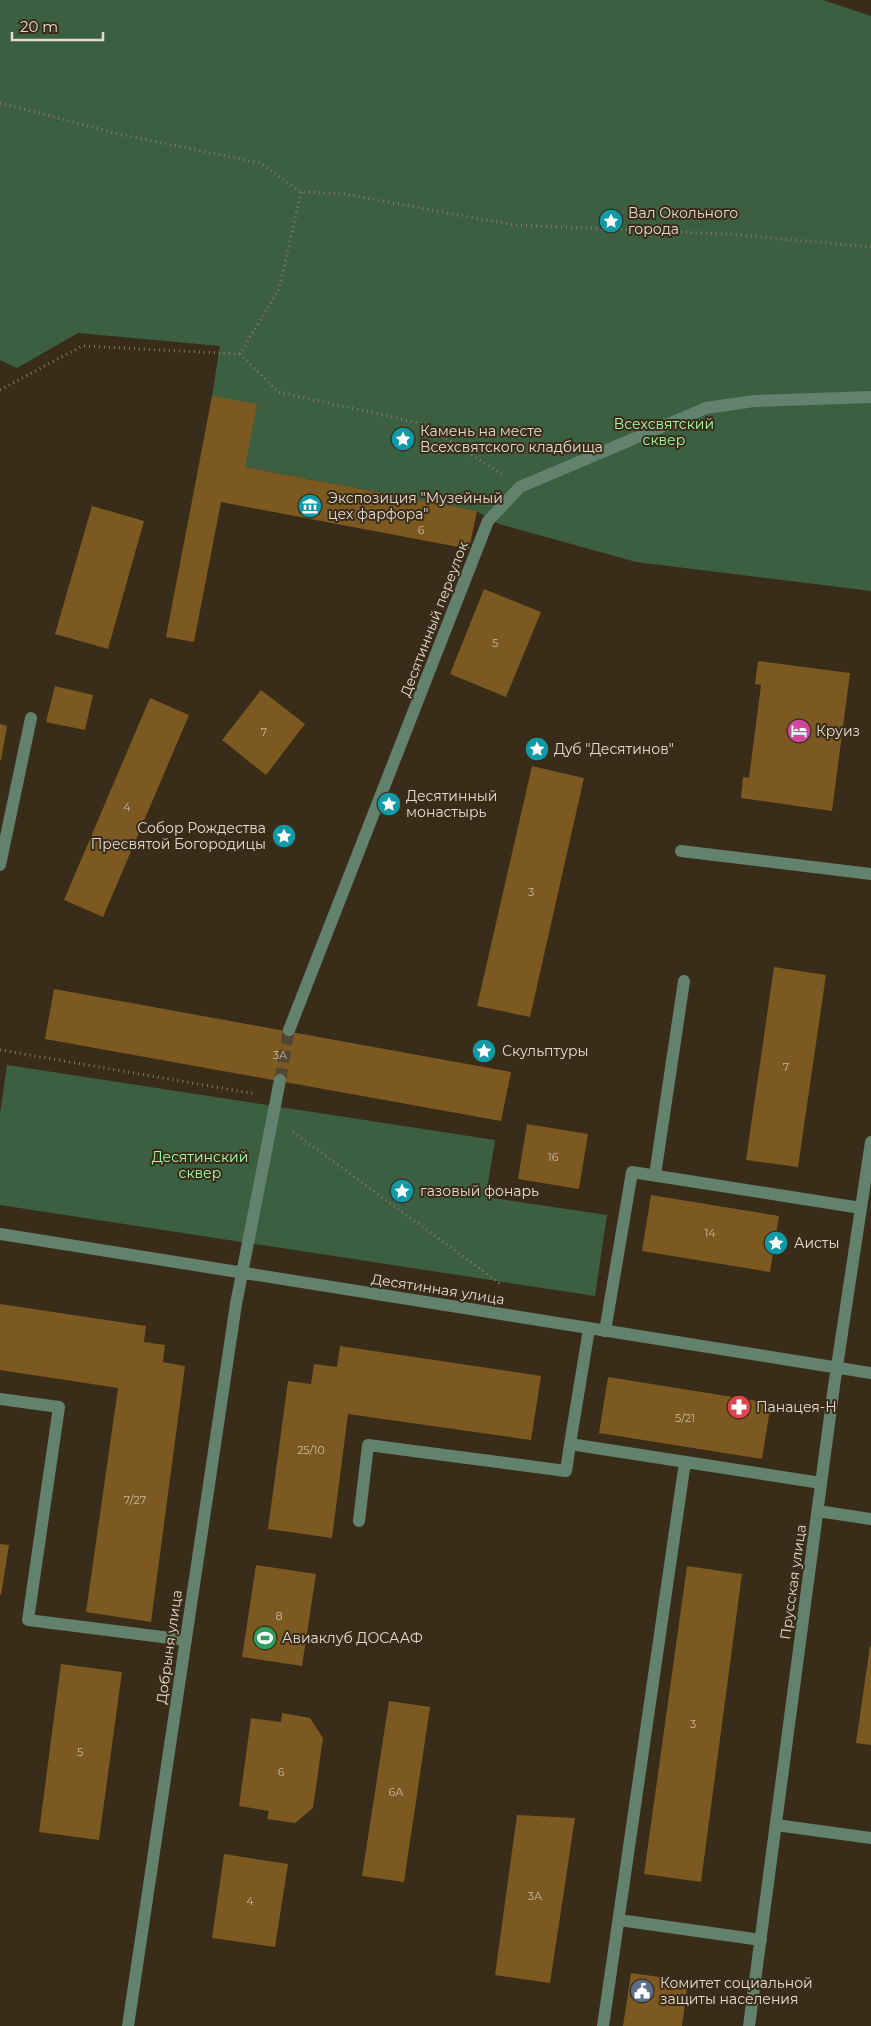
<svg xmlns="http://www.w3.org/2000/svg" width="871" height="2026" viewBox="0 0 871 2026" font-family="Montserrat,sans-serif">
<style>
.green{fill:#3c5f41}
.building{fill:#7c5920}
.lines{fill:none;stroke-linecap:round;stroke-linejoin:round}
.minor-tunnel{stroke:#534633;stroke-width:12;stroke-dasharray:12 6;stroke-linecap:butt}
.path{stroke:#857a69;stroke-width:3;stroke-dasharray:1 4;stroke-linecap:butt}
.minor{stroke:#62826e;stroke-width:12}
.labels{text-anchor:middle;stroke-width:4;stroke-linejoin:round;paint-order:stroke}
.number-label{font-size:11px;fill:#cabaa3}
.poi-label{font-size:14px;fill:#e4dbcf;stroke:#392c18;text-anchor:start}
.park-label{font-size:14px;fill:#a2fcae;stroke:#392c18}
.street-label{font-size:14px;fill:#e4dbcf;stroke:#392c18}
</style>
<rect width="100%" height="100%" fill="#392c18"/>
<!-- green -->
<path class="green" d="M0,0h823l48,16v575l-235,-29 -137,-38 -23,-13 -231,-44 -33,-71 8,-50 -142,-13 -61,35 -17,-8z
M7,1065l488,75 -9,57 121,18 -12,81 -595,-91v-91z"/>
<!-- building -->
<path class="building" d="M212,396l45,8 -12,63 232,44 -8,38 -248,-47 -27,140 -28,-5z
M92,506l52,15 -36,128 -53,-15z
M484,589l57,23 -35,85 -56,-23z
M758,661l92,12 -18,138 -91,-13 2,-21 6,1 12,-93 -6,-1z
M55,686l38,9 -8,35 -39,-8z
M261,690l44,34 -39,51 -44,-35z
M150,698l39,17 -86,202 -39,-17z
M0,724l7,2 -6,34h-1z
M532,766l52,12 -54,239 -53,-11z
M774,967l52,8 -28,192 -52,-7z
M54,989l457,83 -10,49 -456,-82z
M527,1124l61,10 -9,55 -61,-10z
M651,1195l128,21 -9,56 -128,-21z
M0,1304l146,22 -2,16 21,3 -2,17 22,4 -34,256 -65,-10 32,-224 -118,-18z
M340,1346l201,30 -10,64 -183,-26 -16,124 -64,-9 20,-148 23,3 3,-20 23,3z
M608,1377l163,26 -9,56 -163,-26z
M0,1544l9,1 -8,50h-1z
M256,1565l60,9 -14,92 -60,-9z
M687,1566l55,8 -41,308 -57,-8z
M870,1646h1v99l-15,-2z
M61,1664l61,8 -23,168 -60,-8z
M389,1701l41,6 -26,175 -42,-6z
M282,1713l28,5 13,20 -10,70 -18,15 -28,-4 2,-8 -30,-5 12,-88 30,4z
M517,1815l58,3 -25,165 -55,-8z
M224,1854l64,10 -13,83 -63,-9z
M631,1973l57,8 -6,45h-59z"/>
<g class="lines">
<!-- minor-tunnel -->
<path class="minor-tunnel" d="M280,1080l9,-50"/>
<!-- path -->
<path class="path" d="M0,103l123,32 137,28 41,29 43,2 170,31 214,9 143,13
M301,192l-22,97 -39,65 38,38 146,32 79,51
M0,390l82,-44 158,8
M0,1050l256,44
M293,1132l209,153"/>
<!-- minor -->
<path class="minor" d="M681,851l190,23
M0,865l31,-147
M289,1030l199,-509 32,-34 186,-79 48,-7 117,-4
M655,1175l29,-194
M0,1234l871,139
M589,1329l-19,115 251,39
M605,1331l27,-159 229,36
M0,1399l59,8 -31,213 158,20
M818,1511l53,8
M359,1521l9,-76 198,26 4,-27
M776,1825l95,13
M619,1920l142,20
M128,2026l108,-722 44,-224
M603,2026l82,-564
M749,2026l85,-640 37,-244"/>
</g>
<!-- icons -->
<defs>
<g id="sight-disc" transform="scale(1.25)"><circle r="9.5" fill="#0f9aa8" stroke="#392c18"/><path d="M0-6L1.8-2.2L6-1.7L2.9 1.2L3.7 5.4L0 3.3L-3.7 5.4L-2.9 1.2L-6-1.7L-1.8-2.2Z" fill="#fff"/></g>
<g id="museum-disc" transform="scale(1.25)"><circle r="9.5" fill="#0f9aa8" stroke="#392c18"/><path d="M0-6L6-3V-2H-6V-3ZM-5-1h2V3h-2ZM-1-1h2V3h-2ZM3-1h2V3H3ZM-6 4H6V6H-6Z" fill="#fff"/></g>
<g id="hotel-disc" transform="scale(1.25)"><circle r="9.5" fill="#d1479c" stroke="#392c18"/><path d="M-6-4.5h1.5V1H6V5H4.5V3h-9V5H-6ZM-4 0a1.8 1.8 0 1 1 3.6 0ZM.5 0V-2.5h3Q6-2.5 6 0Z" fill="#fff"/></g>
<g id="pharmacy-disc" transform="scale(1.25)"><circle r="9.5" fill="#e0444e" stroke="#392c18"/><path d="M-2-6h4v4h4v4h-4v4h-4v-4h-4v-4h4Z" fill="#fff"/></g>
<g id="stadium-disc" transform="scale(1.25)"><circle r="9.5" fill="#2e9e5b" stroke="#392c18"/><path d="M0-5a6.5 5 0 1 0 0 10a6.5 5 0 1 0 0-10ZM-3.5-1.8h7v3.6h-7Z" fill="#fff"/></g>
<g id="civic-disc" transform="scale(1.25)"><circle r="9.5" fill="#5c6f8a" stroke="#392c18"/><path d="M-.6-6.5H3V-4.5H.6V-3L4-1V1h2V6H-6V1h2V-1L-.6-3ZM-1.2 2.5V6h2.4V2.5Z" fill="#fff"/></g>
</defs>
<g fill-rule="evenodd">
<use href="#sight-disc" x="611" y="221"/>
<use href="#sight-disc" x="403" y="439"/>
<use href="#museum-disc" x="310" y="506"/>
<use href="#hotel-disc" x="799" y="731"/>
<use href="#sight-disc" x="537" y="749"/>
<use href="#sight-disc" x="389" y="804"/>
<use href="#sight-disc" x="284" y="836"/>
<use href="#sight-disc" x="484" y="1051"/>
<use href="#sight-disc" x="402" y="1191"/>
<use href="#sight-disc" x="776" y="1243"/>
<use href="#pharmacy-disc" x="739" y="1407"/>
<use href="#stadium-disc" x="265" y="1638"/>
<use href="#civic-disc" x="642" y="1991"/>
</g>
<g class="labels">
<!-- number labels -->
<g class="number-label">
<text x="421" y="534">6</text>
<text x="495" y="647">5</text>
<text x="264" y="736">7</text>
<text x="127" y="811">4</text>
<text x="531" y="896">3</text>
<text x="280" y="1059">3А</text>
<text x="786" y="1071">7</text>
<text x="553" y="1161">16</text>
<text x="710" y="1237">14</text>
<text x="685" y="1422">5/21</text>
<text x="311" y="1454">25/10</text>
<text x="135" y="1504">7/27</text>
<text x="279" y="1620">8</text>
<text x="693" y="1728">3</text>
<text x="80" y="1756">5</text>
<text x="281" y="1776">6</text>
<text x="396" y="1796">6А</text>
<text x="535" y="1900">3А</text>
<text x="250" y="1905">4</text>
</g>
<!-- poi labels -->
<g class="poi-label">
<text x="628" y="218">Вал Окольного<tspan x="628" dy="16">города</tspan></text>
<text x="420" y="436">Камень на месте<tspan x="420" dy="16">Всехсвятского кладбища</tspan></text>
<text x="328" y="503">Экспозиция "Музейный<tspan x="328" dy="16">цех фарфора"</tspan></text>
<text x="816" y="736">Круиз</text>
<text x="554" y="754">Дуб "Десятинов"</text>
<text x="406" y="801">Десятинный<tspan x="406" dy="16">монастырь</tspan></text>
<text x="266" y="833" text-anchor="end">Собор Рождества<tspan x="266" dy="16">Пресвятой Богородицы</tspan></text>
<text x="502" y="1056">Скульптуры</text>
<text x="420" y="1196">газовый фонарь</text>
<text x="794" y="1248">Аисты</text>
<text x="756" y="1412">Панацея-Н</text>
<text x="282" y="1643">Авиаклуб ДОСААФ</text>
<text x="660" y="1988">Комитет социальной<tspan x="660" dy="16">защиты населения</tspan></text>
</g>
<!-- park labels -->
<g class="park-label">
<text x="664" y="429">Всехсвятский<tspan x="664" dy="16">сквер</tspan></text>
<text x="200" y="1162">Десятинский<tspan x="200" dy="16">сквер</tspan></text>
</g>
<!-- street labels -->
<g class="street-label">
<text transform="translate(434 619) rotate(-69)" y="5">Десятинный переулок</text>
<text transform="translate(438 1289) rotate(9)" y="5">Десятинная улица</text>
<text transform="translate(793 1582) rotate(-82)" y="5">Прусская улица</text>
<text transform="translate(169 1647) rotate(-82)" y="5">Добрыня улица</text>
</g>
</g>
<!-- scale -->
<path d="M12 32v8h91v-8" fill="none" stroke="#e4dbcf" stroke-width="2.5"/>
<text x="20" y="32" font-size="15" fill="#e4dbcf" stroke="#392c18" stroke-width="4" paint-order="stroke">20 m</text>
</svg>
